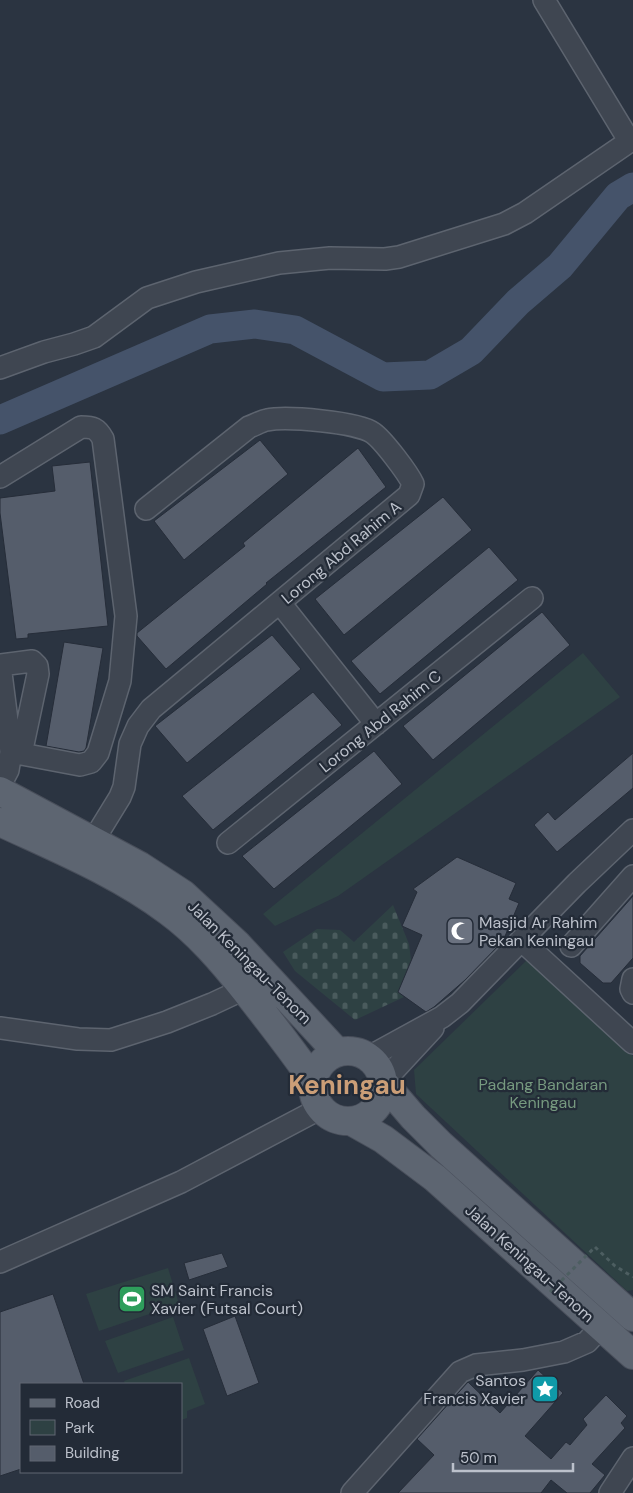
<svg xmlns="http://www.w3.org/2000/svg" width="633" height="1493" viewBox="0 0 633 1493" font-family="'DM Sans',sans-serif">
<style>
.cemetery{fill:url(#cemetery-stones)}
.green{fill:#2e4143}
.lines{fill:none;stroke-linecap:round;stroke-linejoin:round}
.river{stroke:#45536a;stroke-width:29}
.building{fill:#555d6b;stroke:#262d39}
.minor-casing{stroke:#5d646f;stroke-width:24}
.major-casing{stroke:#494f5b;stroke-width:30}
.path{stroke:#4d5e61;stroke-width:3;stroke-dasharray:4 4;stroke-linecap:butt}
.minor{stroke:#3f4651;stroke-width:21}
.major{stroke:#5d6571;stroke-width:28}
.path-bridge{stroke:#4d5e61;stroke-width:3;stroke-dasharray:4 4;stroke-linecap:butt}
.labels{text-anchor:middle;stroke-width:4.5;stroke-linejoin:round;paint-order:stroke}
.street-label{font-size:16px;fill:#bcc1cb;stroke:#232b37}
.poi-label{font-size:16px;fill:#bcc1cb;stroke:#232b37;text-anchor:start}
.park-label{font-size:16px;fill:#76997f;stroke:#232b37}
.town-label{font-size:26px;font-weight:bold;fill:#cb9e77;stroke:#232b37}
</style>
<defs>
<pattern id="cemetery-stones" width="16" height="16" patternUnits="userSpaceOnUse" patternTransform="scale(1.25)"><rect width="16" height="16" fill="#2e4143"/><path d="M2 7V4a2 2 0 0 1 4 0v3zM10 15v-3a2 2 0 0 1 4 0v3z" fill="#4a5b5d"/></pattern>
</defs>
<rect width="100%" height="100%" fill="#2b3441"/>
<!-- cemetery -->
<path class="cemetery" d="M393,905l16,39 2,16 -13,32 6,5 -49,23 -60,-49 -12,-19 34,-23 23,1 14,12z"/>
<!-- green -->
<path class="green" d="M583,653l37,44 -282,199 -63,30 -12,-12z
M527,960l106,96v234l-6,1 -211,-197 -2,-24z
M168,1268l11,36 -80,27 -13,-37z
M173,1317l11,33 -66,23 -13,-32z
M189,1358l16,46 -18,7v7l-6,2v-36h-56l-1,-3z"/>
<g class="lines">
<!-- river -->
<path class="river" d="M0,420l210,-91 45,-5 40,6 88,47 47,-2 41,-24 47,-49 42,-36 58,-70 15,-9"/>
</g>
<!-- building -->
<path class="building" d="M260,440l28,34 -104,86 -30,-39z
M358,448l28,39 -120,96 1,1 -101,85 -29,-33v-3l108,-87 -2,-3z
M90,462l18,164 -80,8v4l-12,1 -16,-126v-15l55,-7 -3,-25z
M443,497l29,33 -128,105 -29,-36z
M489,547l29,33 -138,114 -29,-33z
M542,612l28,33 -137,115 -30,-34z
M272,635l29,34 -114,94 -32,-37z
M64,642l39,6 -17,100 -2,3 -5,1 -33,-6z
M313,692l29,33 -129,105 -31,-34z
M374,751l28,33 -128,105 -32,-33z
M633,753v35l-76,64 -23,-27 14,-13 7,8z
M457,857l59,26 -7,16 10,4 -16,38 -38,39 -31,27 -8,5 -28,-20 24,-57 -20,-9 15,-34 -4,-3z
M633,896v62l-22,25h-8l-23,-20v-7z
M222,1253l6,14 -39,13 -5,-17z
M53,1294l31,90h-63v85l-21,7v-164z
M235,1316l24,67 -32,13 -24,-67z
M538,1370l25,23 -38,43 26,23 15,-17 4,3 17,-20 -4,-6 23,-24 21,21 -6,7 4,5 -33,36 13,11 -15,18h-23l-16,-13 -10,13h-143l36,-38 -17,-16 51,-57 32,31z"/>
<g class="lines">
<!-- minor casing -->
<g class="minor-casing">
<path id="minor" d="M544,0l86,142
M0,368l44,-16 30,-8 20,-7 53,-39 49,-16 83,-19 51,-5 55,1 14,-2 105,-33 21,-11 108,-74
M0,477l81,-50c12,0 16,1 22,12l23,177 -6,65 -22,72 -7,9 -11,3 -69,-13
M280,603l96,121
M0,785l8,-15 3,-18 -11,-87 32,-4 5,5 1,8 -17,80
M93,841l27,-44 4,-10 6,-43 8,-18 13,-17 258,-214 4,-11c-5,-11 -30,-44 -40,-51 -15,-11 -87,-17 -106,-13 -6,1 -12,5 -18,7l-103,82
M228,843l304,-245
M521,940l112,103
M571,946l62,-70
M633,979l-2,10 2,4
M0,1028l78,11 33,1 56,-18 45,-18 32,-15
M369,1057l73,-40 18,-14 117,-120 56,-53
M383,1082l50,-54
M0,1262l181,-80 140,-74
M352,1493l108,-121 16,-7 47,-5 41,-8 23,-10 14,-15
M610,1493l23,-35"/>
</g>
<!-- major casing -->
<g class="major-casing">
<path id="major" d="M0,791l140,75 43,28 54,50 100,108
M0,822c58,27 117,51 168,89 30,22 54,50 77,79 23,29 46,59 68,90
M313 1086a35 35 0 1 1 70 0a35 35 0 1 1-70 0Z
M383,1082l30,35 28,28 192,172
M351,1121l32,18 52,39 198,177"/>
</g>
<!-- path -->
<path class="path" d="M595,1247l20,19 18,11"/>
<!-- minor -->
<use href="#minor" class="minor"/>
<!-- major -->
<use href="#major" class="major"/>
<!-- path-bridge -->
<path class="path-bridge" d="M550,1292l45,-45"/>
</g>
<!-- icons -->
<defs>
<g id="mosque-square" transform="scale(1.4375)"><rect x="-9" y="-9" width="18" height="18" rx="4" fill="#6b7280" stroke="#232b37"/><path d="M3.5-4.9A6 6 0 1 0 3.5 4.9A5 5 0 1 1 3.5-4.9Z" fill="#fff"/></g>
<g id="stadium-square" transform="scale(1.4375)"><rect x="-9" y="-9" width="18" height="18" rx="4" fill="#2e9e5b" stroke="#232b37"/><path d="M0-5a6.5 5 0 1 0 0 10a6.5 5 0 1 0 0-10ZM-3.5-1.8h7v3.6h-7Z" fill="#fff"/></g>
<g id="sight-square" transform="scale(1.4375)"><rect x="-9" y="-9" width="18" height="18" rx="4" fill="#0f9aa8" stroke="#232b37"/><path d="M0-6L1.8-2.2L6-1.7L2.9 1.2L3.7 5.4L0 3.3L-3.7 5.4L-2.9 1.2L-6-1.7L-1.8-2.2Z" fill="#fff"/></g>
</defs>
<g fill-rule="evenodd">
<use href="#mosque-square" x="460" y="931"/>
<use href="#stadium-square" x="132" y="1299"/>
<use href="#sight-square" x="545" y="1389"/>
</g>
<g class="labels">
<!-- street labels -->
<g class="street-label">
<text transform="translate(341 552) rotate(-40)" y="6">Lorong Abd Rahim A</text>
<text transform="translate(380 721) rotate(-39)" y="6">Lorong Abd Rahim C</text>
<text transform="translate(250 962) rotate(45)" y="6">Jalan Keningau-Tenom</text>
<text transform="translate(530 1263) rotate(42)" y="6">Jalan Keningau-Tenom</text>
</g>
<!-- poi labels -->
<g class="poi-label">
<text x="479" y="928">Masjid Ar Rahim<tspan x="479" dy="18">Pekan Keningau</tspan></text>
<text x="151" y="1296">SM Saint Francis<tspan x="151" dy="18">Xavier (Futsal Court)</tspan></text>
<text x="526" y="1386" text-anchor="end">Santos<tspan x="526" dy="18">Francis Xavier</tspan></text>
</g>
<!-- park labels -->
<g class="park-label">
<text x="543" y="1090">Padang Bandaran<tspan x="543" dy="18">Keningau</tspan></text>
</g>
<!-- town labels -->
<g class="town-label">
<text x="347" y="1094">Keningau</text>
</g>
</g>
<!-- legend -->
<rect x="20" y="1383" width="162" height="90" fill="#232b37" stroke="#606772"/>
<rect x="30" y="1399" width="25" height="8" fill="#5d6571" stroke="#606772"/>
<text x="65" y="1408" font-size="15" fill="#bcc1cb">Road</text>
<rect x="30" y="1420" width="25" height="15" fill="#2e4143" stroke="#606772"/>
<text x="65" y="1433" font-size="15" fill="#bcc1cb">Park</text>
<rect x="30" y="1446" width="25" height="15" fill="#555d6b" stroke="#606772"/>
<text x="65" y="1458" font-size="15" fill="#bcc1cb">Building</text>
<!-- scale -->
<path d="M453 1463v8h120v-8" fill="none" stroke="#bcc1cb" stroke-width="2.5"/>
<text x="460" y="1463" font-size="15" fill="#bcc1cb" stroke="#232b37" stroke-width="4" paint-order="stroke">50 m</text>
</svg>
